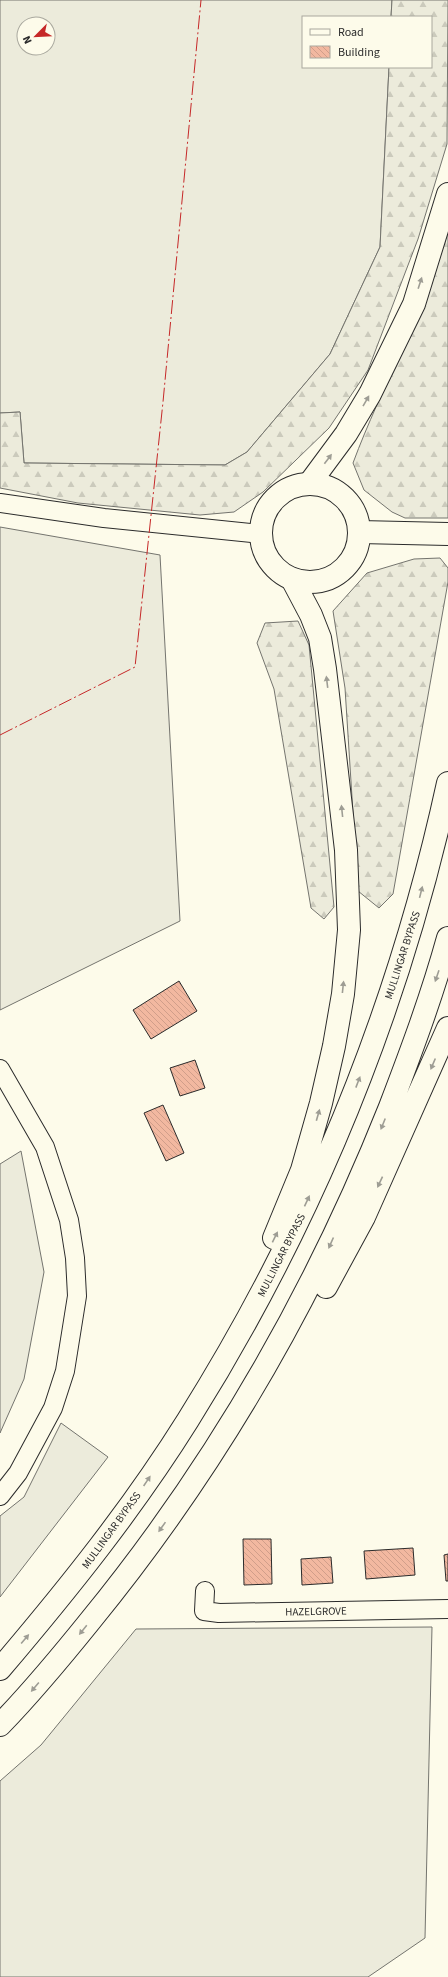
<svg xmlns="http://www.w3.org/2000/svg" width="448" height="1977" viewBox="0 0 448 1977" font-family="'Source Sans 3',sans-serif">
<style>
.grass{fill:#ecebdb;stroke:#74746e;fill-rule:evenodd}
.forest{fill:url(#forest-firs);stroke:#74746e}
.building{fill:url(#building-back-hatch);stroke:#2b2b2b}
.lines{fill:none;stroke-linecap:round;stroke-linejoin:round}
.minor-casing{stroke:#2b2b2b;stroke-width:20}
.major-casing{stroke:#2b2b2b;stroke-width:24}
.highway-casing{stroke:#2b2b2b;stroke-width:24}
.minor{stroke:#fdfbea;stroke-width:18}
.major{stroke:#fdfbea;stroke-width:22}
.highway{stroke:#fdfbea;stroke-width:22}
.power{stroke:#c62828;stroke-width:1;stroke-dasharray:14 3 2 3;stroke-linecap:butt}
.oneway{fill:#9e9d94}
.labels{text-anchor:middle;stroke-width:3;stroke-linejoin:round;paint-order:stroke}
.street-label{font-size:11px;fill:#2b2b2b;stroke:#fdfbea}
</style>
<defs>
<pattern id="forest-firs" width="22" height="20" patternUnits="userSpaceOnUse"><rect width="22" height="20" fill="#ecebdb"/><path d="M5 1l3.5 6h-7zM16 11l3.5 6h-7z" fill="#cbcabc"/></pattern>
<pattern id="building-back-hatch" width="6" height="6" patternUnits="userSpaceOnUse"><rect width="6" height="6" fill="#f2b8a0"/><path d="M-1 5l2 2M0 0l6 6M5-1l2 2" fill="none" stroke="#d09e8a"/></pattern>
</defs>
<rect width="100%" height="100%" fill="#fdfbea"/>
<!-- grass -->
<path class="grass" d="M0,0h392l-1,17h-88v50h86l-9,180 -50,107 -83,98 -22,13 -201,-2 -4,-51 -20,1zM24,24h24v24h-24z
M0,527l160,28 20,366 -180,89z
M21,1151l23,121 -20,107 -24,54v-269z
M61,1423l47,34 -108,140v-81l24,-19z
M432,1627l-7,311 -57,39h-368v-196l41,-36 95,-116z"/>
<!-- forest -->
<path class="forest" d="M392,0h56l-1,144 -29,95 -50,131 -39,58 -66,64 -29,20 -34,3 -122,-12 -78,-15v-75l20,-1 4,51 201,2 22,-13 83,-98 50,-107 9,-180h42v-50h-40z
M448,231v287h-43l-13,-6 -28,-22 -11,-27c29,-78 72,-152 95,-232z
M440,558l8,10v14l-55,312 -14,14 -21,-17 -13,-203 -12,-77 34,-38 47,-14z
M298,621l11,24 25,262 -10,12 -13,-11 -37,-219 -17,-46 8,-20z"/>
<!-- building -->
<path class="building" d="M179,981l18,30 -46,28 -18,-29z
M195,1060l10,28 -25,8 -10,-28z
M163,1105l21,48 -18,8 -22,-48z
M243,1539h28l1,45 -28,1z
M413,1548l2,27 -49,4 -2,-28z
M448,1554v27h-2l-2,-26z
M331,1557l2,26 -31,2 -1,-26z"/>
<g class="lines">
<!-- minor casing -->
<g class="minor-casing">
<path id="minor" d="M0,503l104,15 157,16
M0,1069l45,78 24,73 6,38 2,38 -12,75 -12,37 -35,65 -18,23
M205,1591l-1,20 15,2 229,-4"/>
</g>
<!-- major casing -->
<g class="major-casing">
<path id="major" d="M261 533a49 49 0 1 1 98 0a49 49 0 1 1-98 0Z
M360,532l88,2"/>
</g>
<!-- highway casing -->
<g class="highway-casing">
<path id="highway" d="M309,484l37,-50 24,-40 44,-90 34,-110
M274,1238l28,-68 19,-67 13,-57 9,-52 6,-64 -3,-80 -21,-181 -5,-31 -9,-23 -19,-36
M326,1287l38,-70 84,-189
M0,1669c68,-80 133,-161 188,-249 123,-196 211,-411 260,-637
M0,1725c32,-33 61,-68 90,-104 126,-154 226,-328 300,-514 21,-55 42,-111 58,-169"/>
</g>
<!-- minor -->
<use href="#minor" class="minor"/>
<!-- major -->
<use href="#major" class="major"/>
<!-- highway -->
<use href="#highway" class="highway"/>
<!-- power -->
<path class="power" d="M0,735l135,-68 28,-265 38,-402"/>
</g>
<!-- one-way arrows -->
<defs><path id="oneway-solid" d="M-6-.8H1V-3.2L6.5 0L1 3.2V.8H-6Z"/></defs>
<g class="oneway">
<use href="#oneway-solid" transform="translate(420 283) rotate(-72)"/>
<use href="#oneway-solid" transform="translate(366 401) rotate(-60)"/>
<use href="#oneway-solid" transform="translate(328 459) rotate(-53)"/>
<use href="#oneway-solid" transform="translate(327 682) rotate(-97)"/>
<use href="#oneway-solid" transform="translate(342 811) rotate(-96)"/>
<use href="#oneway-solid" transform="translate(421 892) rotate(-76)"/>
<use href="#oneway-solid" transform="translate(437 976) rotate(109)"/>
<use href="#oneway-solid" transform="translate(343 987) rotate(-84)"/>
<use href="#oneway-solid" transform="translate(433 1064) rotate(113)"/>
<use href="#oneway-solid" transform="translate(358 1082) rotate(-69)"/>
<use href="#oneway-solid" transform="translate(318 1115) rotate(-74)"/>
<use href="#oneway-solid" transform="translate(383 1124) rotate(112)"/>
<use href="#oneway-solid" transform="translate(380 1182) rotate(115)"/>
<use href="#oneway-solid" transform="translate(307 1201) rotate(-65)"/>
<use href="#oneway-solid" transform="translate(275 1237) rotate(-64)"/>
<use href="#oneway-solid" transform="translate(331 1243) rotate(114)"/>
<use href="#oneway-solid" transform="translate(147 1481) rotate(-56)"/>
<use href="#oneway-solid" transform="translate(162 1527) rotate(125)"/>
<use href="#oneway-solid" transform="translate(83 1630) rotate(129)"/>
<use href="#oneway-solid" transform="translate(25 1639) rotate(-50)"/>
<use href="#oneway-solid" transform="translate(35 1687) rotate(130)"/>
</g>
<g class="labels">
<!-- street labels -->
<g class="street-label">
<text transform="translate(402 955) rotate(-72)" y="4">MULLINGAR BYPASS</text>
<text transform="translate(281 1255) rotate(-63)" y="4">MULLINGAR BYPASS</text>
<text transform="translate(111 1530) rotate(-54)" y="4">MULLINGAR BYPASS</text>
<text transform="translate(316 1611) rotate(-1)" y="4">HAZELGROVE</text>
</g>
</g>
<!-- legend -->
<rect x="302" y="16" width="130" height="52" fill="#fdfbea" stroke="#a9a89e"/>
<rect x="310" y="29" width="20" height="6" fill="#fdfbea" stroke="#a9a89e"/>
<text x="338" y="36" font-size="12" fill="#2b2b2b">Road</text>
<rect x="310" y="46" width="20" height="12" fill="url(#building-back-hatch)" stroke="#a9a89e"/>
<text x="338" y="56" font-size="12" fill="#2b2b2b">Building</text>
<!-- north arrow -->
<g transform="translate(36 36) rotate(246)"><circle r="19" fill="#fdfbea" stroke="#a9a89e"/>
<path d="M0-3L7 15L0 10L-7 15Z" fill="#c62828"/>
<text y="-6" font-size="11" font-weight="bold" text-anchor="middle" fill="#2b2b2b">N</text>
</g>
</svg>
